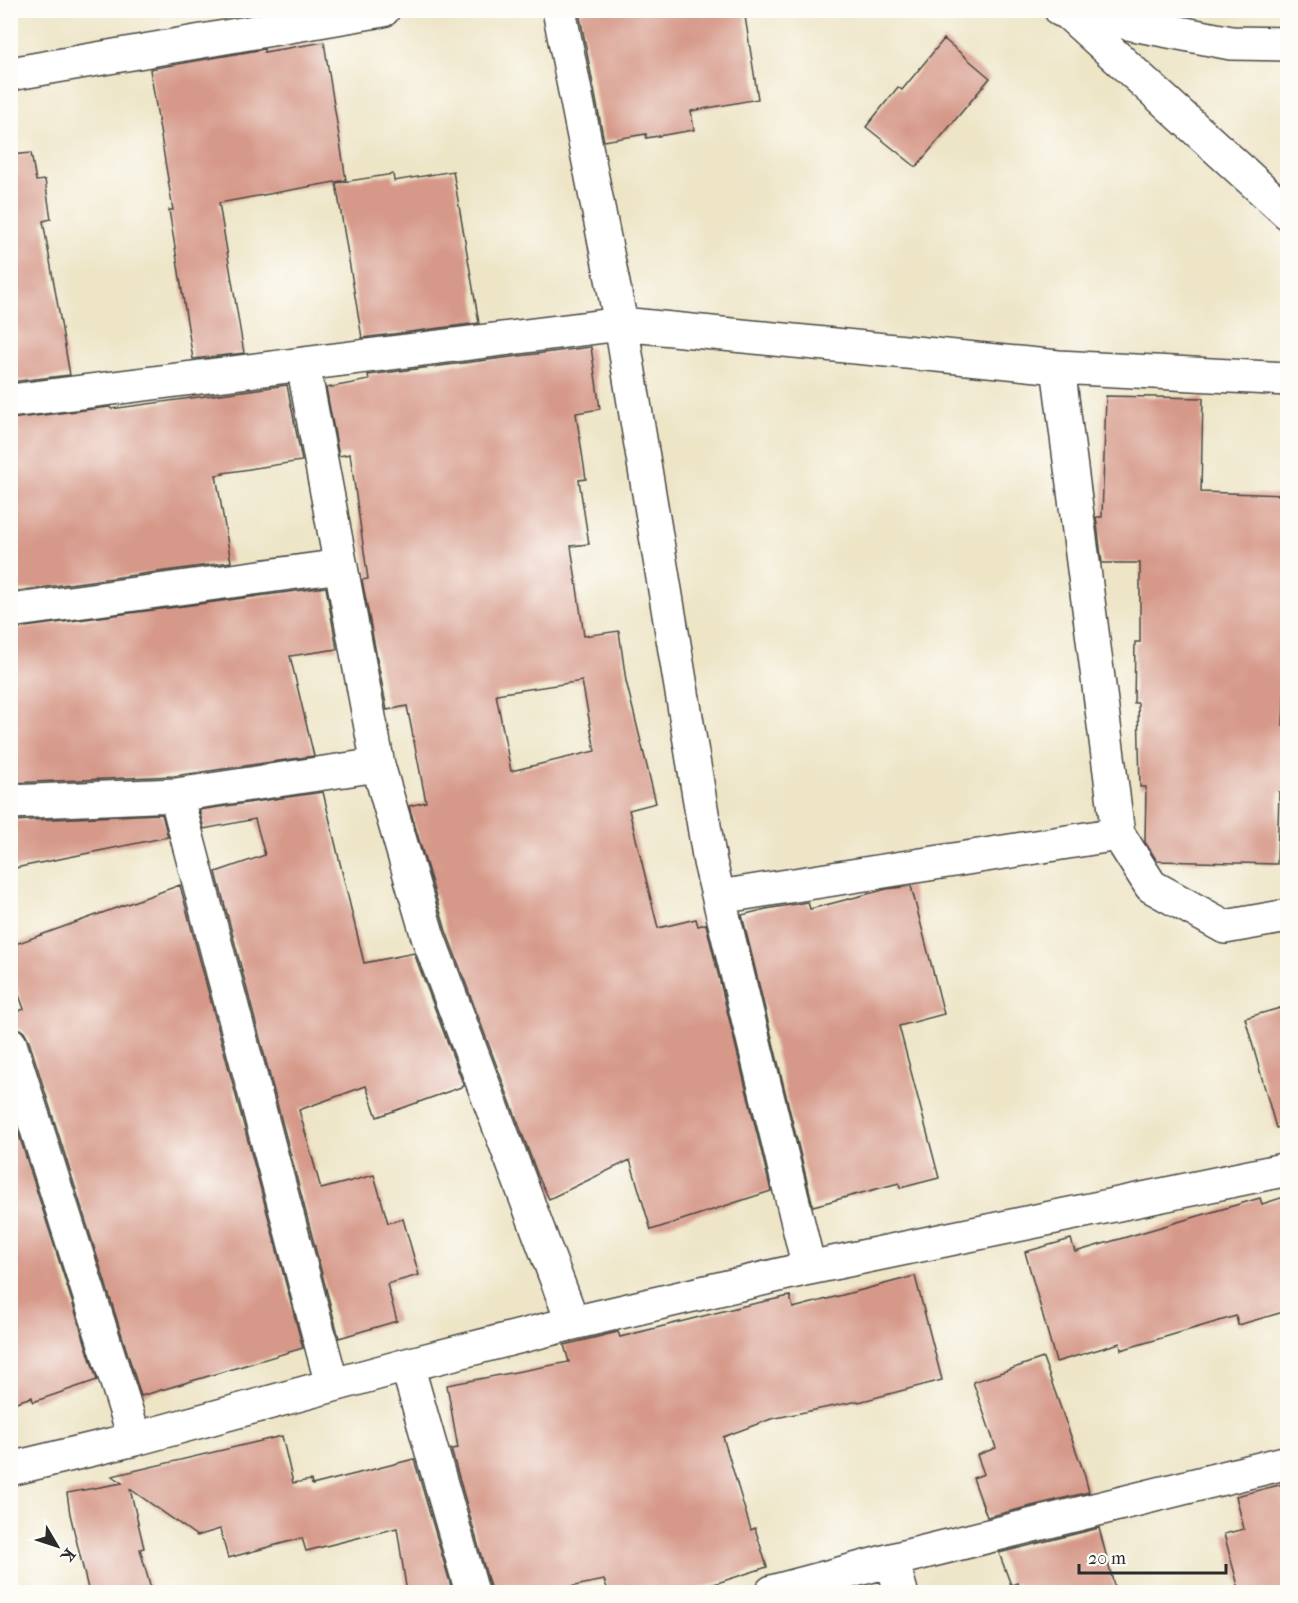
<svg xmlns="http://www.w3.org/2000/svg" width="1298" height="1603" viewBox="0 0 1298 1603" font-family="'IM FELL French Canon',serif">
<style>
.building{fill:#d69989;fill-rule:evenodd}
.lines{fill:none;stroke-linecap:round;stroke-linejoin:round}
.minor-casing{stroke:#484742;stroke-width:36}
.tertiary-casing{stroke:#484742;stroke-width:36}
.secondary-casing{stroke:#484742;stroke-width:36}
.minor{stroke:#fff;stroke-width:33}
.tertiary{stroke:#fff;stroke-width:33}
.secondary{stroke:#fff;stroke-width:33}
</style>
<rect width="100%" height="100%" fill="#fdfcf7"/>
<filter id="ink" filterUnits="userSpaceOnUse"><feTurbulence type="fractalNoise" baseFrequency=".0167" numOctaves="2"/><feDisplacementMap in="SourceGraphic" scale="12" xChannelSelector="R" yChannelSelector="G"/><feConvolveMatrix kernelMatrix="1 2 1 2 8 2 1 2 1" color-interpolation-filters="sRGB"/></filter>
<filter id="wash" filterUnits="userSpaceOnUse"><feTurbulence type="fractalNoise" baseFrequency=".008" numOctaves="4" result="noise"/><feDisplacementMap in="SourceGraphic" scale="24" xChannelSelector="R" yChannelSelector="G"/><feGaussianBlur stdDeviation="1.35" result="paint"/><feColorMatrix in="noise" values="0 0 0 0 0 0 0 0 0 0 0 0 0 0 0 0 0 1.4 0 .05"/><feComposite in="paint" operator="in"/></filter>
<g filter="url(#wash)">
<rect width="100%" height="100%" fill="#eee5c7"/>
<g id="blocks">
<!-- building -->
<path class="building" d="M588,10h156l14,89 -67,12 3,19 -48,8v-4l-42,7 -25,-129z
M944,39l46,39 -74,89 -50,-40 32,-40 4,3z
M324,42l22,138 -127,23 25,150 -51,6 -24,-149h4l-23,-141 114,-20v3z
M31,153l5,28 9,-1 6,39 -8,2 27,154 -60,7v-227z
M453,171l26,152 -117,15 -26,-155 57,-9 1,7z
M591,347l9,62 -24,4 10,66 -7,1 10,64 -18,2 13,90 35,-5 7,50 30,122 -27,7 29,118 38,-9 2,7 8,-2 65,267 -120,39 -21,-70 -81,39 -11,-23 -92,-245 -37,-125 17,-4 -19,-96 -20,4 -25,-130 6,-1 -18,-125 -11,2 -13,-68 43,-8 -1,-5zM582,681l13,70 -84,20 -15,-77z
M287,385l15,76 -79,12 1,1 -8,1 15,87 -221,30v-173l100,-12 1,2z
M1106,396l97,2 -2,94 86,3v151l-4,79h4v67h-8l-2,72 -120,-3 -12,-19 1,-55h-6l-2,-84h-4l1,-61h5v-79h-38l-6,-46h6z
M326,587l11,62 -47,7 24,100 -140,20 -164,7v-154z
M323,792l41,171 50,-10 50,133 -87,31 -11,-31 -67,24 22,79 53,-14 14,48 15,-4 16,56 -32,9 10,37 -58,17 -123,-466 49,-17 -10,-36 -51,10 -5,-19z
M162,814l6,23 -158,32v-48z
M180,885l123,463 -162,48 -113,-358 -5,-7 -9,-5 -4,-12 14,-5 -14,-39v-24z
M911,886l33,128 -45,12 40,152 -39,10 -1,-5 -86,23 -71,-291 24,-6 42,-7 2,7 77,-20z
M1287,1006v120l-11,2 -31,-110z
M13,1116l84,264 -64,22 -1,-5 -22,7v-287z
M1287,1196v115l-49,14 -2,-9 -115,34 -1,-7 -64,19 -31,-110 46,-13 4,13 185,-54 2,6z
M915,1276l27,104 -83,22 -1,-1 -87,18 -48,18 28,93 4,-2 12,39 -81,26h-77l-5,-13 -64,13h-50v-6l-39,-138 7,-1 -11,-63 122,-23 -5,-17 54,-13 2,5 119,-30 51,-11 3,12z
M1043,1358l41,115 5,19 -102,25 -14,-39 11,-4 -7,-19 19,-7 -23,-66z
M282,1436l11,47 18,-3 1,5 102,-26 39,134h-46l-10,-65 -91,23 -4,-13 -74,20 -8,-29 -23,7 -67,-47 14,59 -4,1 12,44h-63l-19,-79 -3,-21 55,-10 -10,-7z
M1287,1483v110h-47l-16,-59 20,-5 -8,-33z
M1099,1528l17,65h-95l-3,-10 -7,2 -12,-32z"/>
</g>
</g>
<g filter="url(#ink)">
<use href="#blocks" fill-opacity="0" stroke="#484742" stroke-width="1.5"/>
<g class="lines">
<!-- minor casing -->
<g class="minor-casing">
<path id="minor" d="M559,10l62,314 89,538 99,406
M303,364l75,401 50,172 145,386
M1058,367l60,467 33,52 74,41 63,-11
M10,401l611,-77 437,43 230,12
M10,611l331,-45
M176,795l156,590
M10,802l166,-7 202,-30
M719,897l399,-63
M10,1044l125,395
M407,1365l65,227
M10,1469l125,-30 272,-74 166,-42 236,-55 479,-99
M892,1560l9,32
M772,1592l120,-32 396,-98"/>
</g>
<!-- tertiary casing -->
<g class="tertiary-casing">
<path id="tertiary" d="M1067,12l221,201"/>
</g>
<!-- secondary casing -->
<g class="secondary-casing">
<path id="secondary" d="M1061,10l170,33 57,1
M10,74l373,-64"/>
</g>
<!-- minor -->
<use href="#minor" class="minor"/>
<!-- tertiary -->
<use href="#tertiary" class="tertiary"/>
<!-- secondary -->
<use href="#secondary" class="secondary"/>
</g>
</g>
<!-- margin -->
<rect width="1298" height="1603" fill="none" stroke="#fdfcf7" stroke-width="36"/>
<!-- north arrow -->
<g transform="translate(57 1546) rotate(129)" stroke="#fdfcf7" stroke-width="4.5" paint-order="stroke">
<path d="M0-4.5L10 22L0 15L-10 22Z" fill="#2b2b2b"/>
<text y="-9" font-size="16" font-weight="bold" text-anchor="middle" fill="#2b2b2b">K</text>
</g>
<!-- scale -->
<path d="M1079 1564v9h147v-9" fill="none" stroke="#2b2b2b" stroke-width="3"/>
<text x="1088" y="1564" font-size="18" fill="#2b2b2b" stroke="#fdfcf7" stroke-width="4.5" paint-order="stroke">20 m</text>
</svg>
